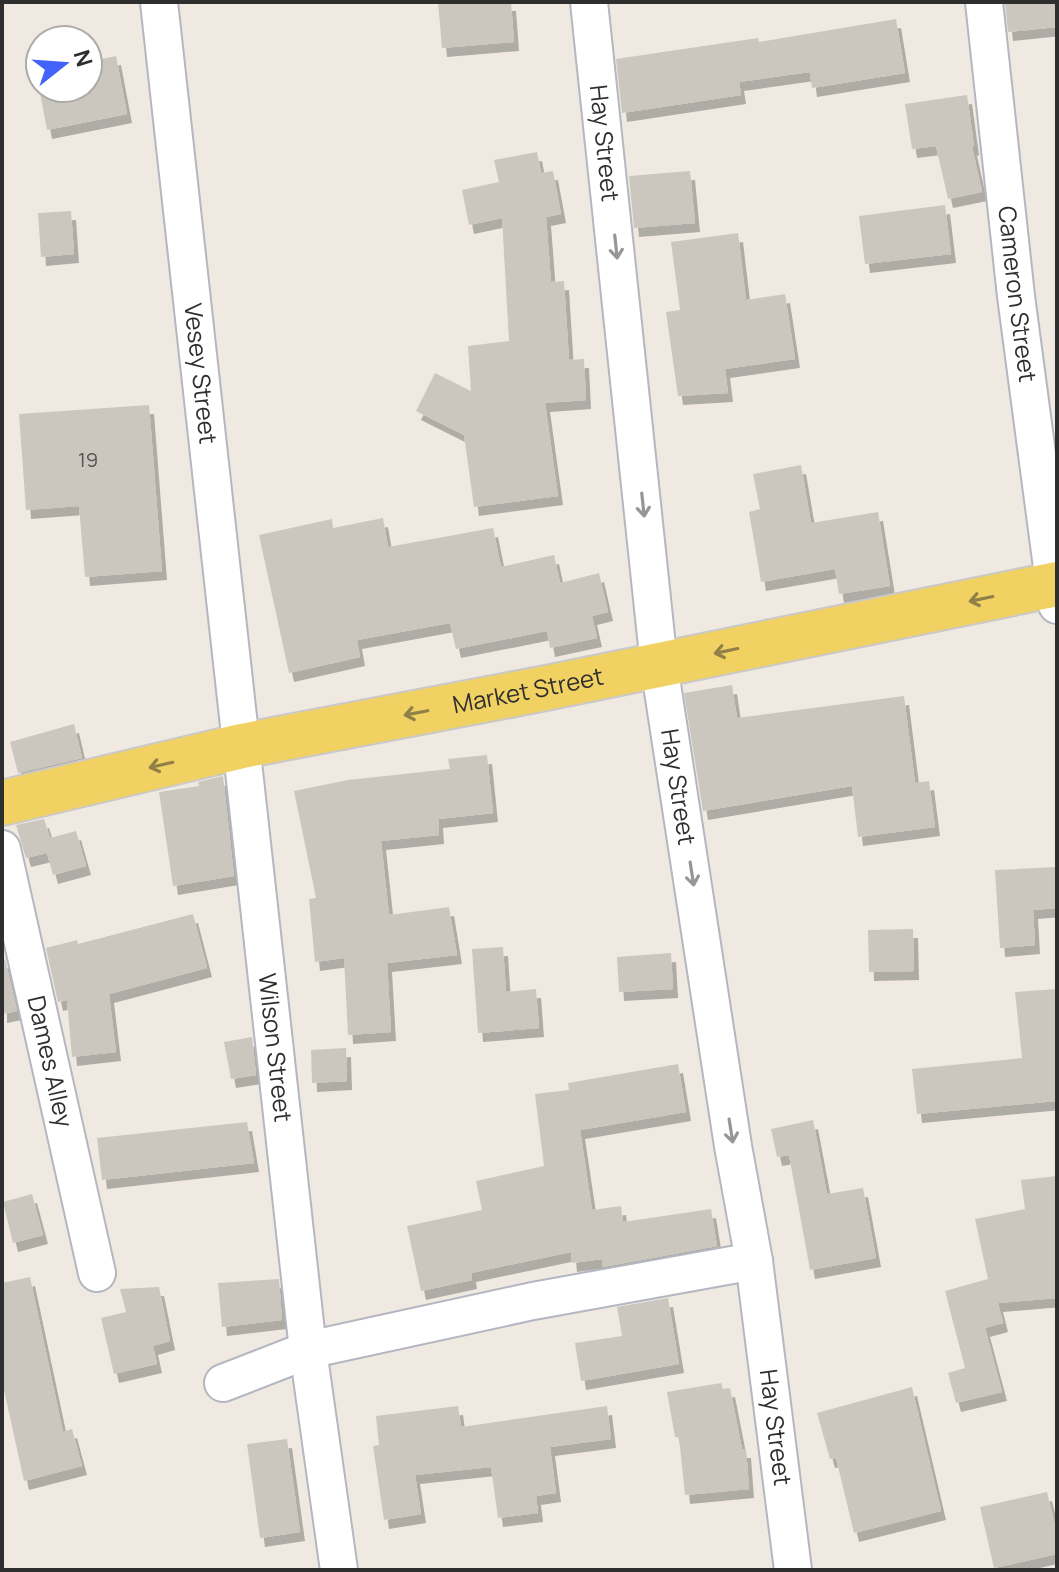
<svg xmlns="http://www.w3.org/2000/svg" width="1059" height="1572" viewBox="0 0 1059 1572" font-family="Manrope,sans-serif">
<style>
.building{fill:#cbc7bf;filter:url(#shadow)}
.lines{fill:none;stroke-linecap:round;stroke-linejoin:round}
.minor-casing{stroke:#b4b7c1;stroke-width:40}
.primary-casing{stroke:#c9c9c9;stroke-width:48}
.minor{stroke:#fff;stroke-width:36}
.primary{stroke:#f2d163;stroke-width:44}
.oneway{stroke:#969696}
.oneway2{stroke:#908048}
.labels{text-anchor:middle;stroke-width:6;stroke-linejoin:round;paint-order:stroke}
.number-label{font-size:20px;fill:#555452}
.street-label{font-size:24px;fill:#2e2e2e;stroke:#fff}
</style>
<defs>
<filter id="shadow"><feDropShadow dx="5" dy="9" stdDeviation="0" flood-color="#0004"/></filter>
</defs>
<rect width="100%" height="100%" fill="#efe9e1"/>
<!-- building -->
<path class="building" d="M438,2h73l3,40 -72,6z
M1005,2h52v25l-49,5z
M896,19l9,54 -93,15 -2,-16 -71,10 2,13 -119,18 -6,-54 142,-21 1,4z
M116,56l11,58 -80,16 -11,-58 4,-1v17h48v-26z
M967,95l7,51 -2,1 10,45 -34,7 -12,-53 -24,3 -7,-45z
M537,152l4,21 12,-2 8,43 -15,3 5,65 13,-1 5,79 15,-1 2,41 -41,3 13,93 -84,11 -10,-72 -48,-24 19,-38 36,18 -3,-45 41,-5 -7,-123 -33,7 -7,-35 37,-8 -5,-22z
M690,171l5,52 -61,5 -5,-52z
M945,205l6,49 -86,10 -6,-48z
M71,211l3,43 -33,3 -3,-44z
M738,233l8,67 39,-6 10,65 -70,10 3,24 -50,3 -12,-84 14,-2 -9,-68z
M149,405l13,166 -77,6 -6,-71 -53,4 -7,-96z
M801,465l10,58 67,-11 12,74 -51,8 -4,-25 -74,13 -12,-70 11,-3 -7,-35z
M383,518l5,29 105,-19 8,39 53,-12 6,28 39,-10 9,39 -16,4 5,22 -47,10 -3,-17 -91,18 -6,-26 -93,17 3,17 -71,16 -30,-138 73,-16 1,9z
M732,685l5,33 167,-22 11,87 14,-2 6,46 -77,10 -6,-51 -149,25 -19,-118z
M74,724l8,34 -64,15 -8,-31z
M487,755l6,58 -55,6 1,16 -58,6 8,74 60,-8 8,48 -70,8 4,69 -43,3 -4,-77 -29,4 -6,-63 7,-1 -22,-107 54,-11 102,-11 -2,-10z
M223,776l11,100 -61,10 -14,-94 40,-6 -1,-4z
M44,819l6,19 26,-7 10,35 -33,9 -6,-22 -21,5 -10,-33z
M1057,867v41l-24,2 2,35 -35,3 -5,-78z
M193,914l14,54 -98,26 7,58 -44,5 -5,-57 -9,2 -12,-54 31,-8 1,4z
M913,929l1,42 -45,1 -1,-42z
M503,947l3,45 30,-3 3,39 -61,5 -6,-84z
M671,953l2,36 -54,3 -2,-35z
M2,959h3l12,52 -15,3z
M1057,989v112l-140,13 -5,-45 110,-11 -7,-66z
M252,1037l4,38 -25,4 -7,-37z
M346,1048l1,33 -35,2 -1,-33z
M678,1064l8,48 -106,18 12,80 29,-4 2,16 88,-13 6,37 -114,21 -1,-8 -30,4 -1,-11 -100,21 1,7 -51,11 -14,-65 75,-16 -6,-29 68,-15 -9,-72 34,-4 -1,-7z
M813,1120l14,74 36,-6 13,70 -66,12 -21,-115 -12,2 -6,-28z
M247,1122l7,41 -152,17 -5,-42z
M1057,1176v122l-59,5 5,20 -18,5 17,64 -46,11 -8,-30 17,-5 -20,-77 43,-12 -13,-60 50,-10 -4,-29z
M32,1194l11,41 -30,8 -10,-41z
M30,1277l33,155 9,-3 10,37 -58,15 -22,-100v-98z
M279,1279l3,41 -60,7 -4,-44z
M159,1287l11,54 -17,5 4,18 -43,10 -13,-56 25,-6 -6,-23z
M668,1298l11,66 -98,17 -6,-38 47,-7 -5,-29z
M721,1383l2,6 7,-1 12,61h4l3,40 -64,6 -6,-58h-4l-8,-45z
M912,1387l29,124 -87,22 -18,-75 -6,1 -13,-46z
M458,1406l3,21 146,-21 4,33 -61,8 6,46 -20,3 2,17 -40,5 -7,-51 -76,8 6,39 -37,6 -11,-74 6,-1 -3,-29z
M287,1439l13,93 -40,6 -13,-94z
M1047,1492l10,42v20l-63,14 -14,-61z"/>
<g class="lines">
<!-- minor casing -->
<g class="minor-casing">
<g id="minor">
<path id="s1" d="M159,2l149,1348 31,220"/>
<path id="s2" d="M589,2l70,663 74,481 21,115 39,309"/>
<path id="s3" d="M984,2l32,294 41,309"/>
<path id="s4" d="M2,849l95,424"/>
<path d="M223,1383l85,-33 225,-49 221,-40"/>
</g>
</g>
<!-- primary casing -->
<g class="primary-casing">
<g id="primary">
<path id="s5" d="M2,803l240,-57 299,-57 516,-105"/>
</g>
</g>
<!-- minor -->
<use href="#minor" class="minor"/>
<!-- primary -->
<use href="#primary" class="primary"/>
</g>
<!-- one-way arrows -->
<defs><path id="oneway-shaft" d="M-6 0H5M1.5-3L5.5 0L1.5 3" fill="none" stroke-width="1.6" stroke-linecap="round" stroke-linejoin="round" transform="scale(2)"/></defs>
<g class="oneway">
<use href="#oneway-shaft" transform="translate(616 247) rotate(84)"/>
<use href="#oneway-shaft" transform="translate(643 505) rotate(84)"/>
<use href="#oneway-shaft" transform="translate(692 874) rotate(81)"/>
<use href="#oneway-shaft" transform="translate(731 1131) rotate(81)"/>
</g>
<g class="oneway2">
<use href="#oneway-shaft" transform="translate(981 599) rotate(168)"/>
<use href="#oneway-shaft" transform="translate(726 651) rotate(168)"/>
<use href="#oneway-shaft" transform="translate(416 713) rotate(169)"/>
<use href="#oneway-shaft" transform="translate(161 765) rotate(167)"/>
</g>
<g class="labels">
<!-- number labels -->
<g class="number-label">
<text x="88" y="467">19</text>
</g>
<!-- street labels -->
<g class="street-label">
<text dy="8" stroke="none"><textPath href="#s2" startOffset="142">Hay Street</textPath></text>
<text dy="8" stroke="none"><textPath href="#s3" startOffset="294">Cameron Street</textPath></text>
<text dy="8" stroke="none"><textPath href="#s1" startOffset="374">Vesey Street</textPath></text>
<text dy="8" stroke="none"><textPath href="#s5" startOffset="538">Market Street</textPath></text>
<text dy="8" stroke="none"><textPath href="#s2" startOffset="790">Hay Street</textPath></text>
<text dy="8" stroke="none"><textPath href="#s1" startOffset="1052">Wilson Street</textPath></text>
<text dy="8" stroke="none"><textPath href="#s4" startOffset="218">Dames Alley</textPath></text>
<text dy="8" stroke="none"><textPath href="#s2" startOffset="1438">Hay Street</textPath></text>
</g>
</g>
<!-- border -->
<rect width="1059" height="1572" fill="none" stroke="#2e2e2e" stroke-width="8"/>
<!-- north arrow -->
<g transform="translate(64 64) rotate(73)"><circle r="38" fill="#ffffff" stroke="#ababab" stroke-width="2"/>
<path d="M0-6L14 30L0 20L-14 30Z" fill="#4264fb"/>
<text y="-12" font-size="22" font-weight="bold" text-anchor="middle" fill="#2e2e2e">N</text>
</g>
</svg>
